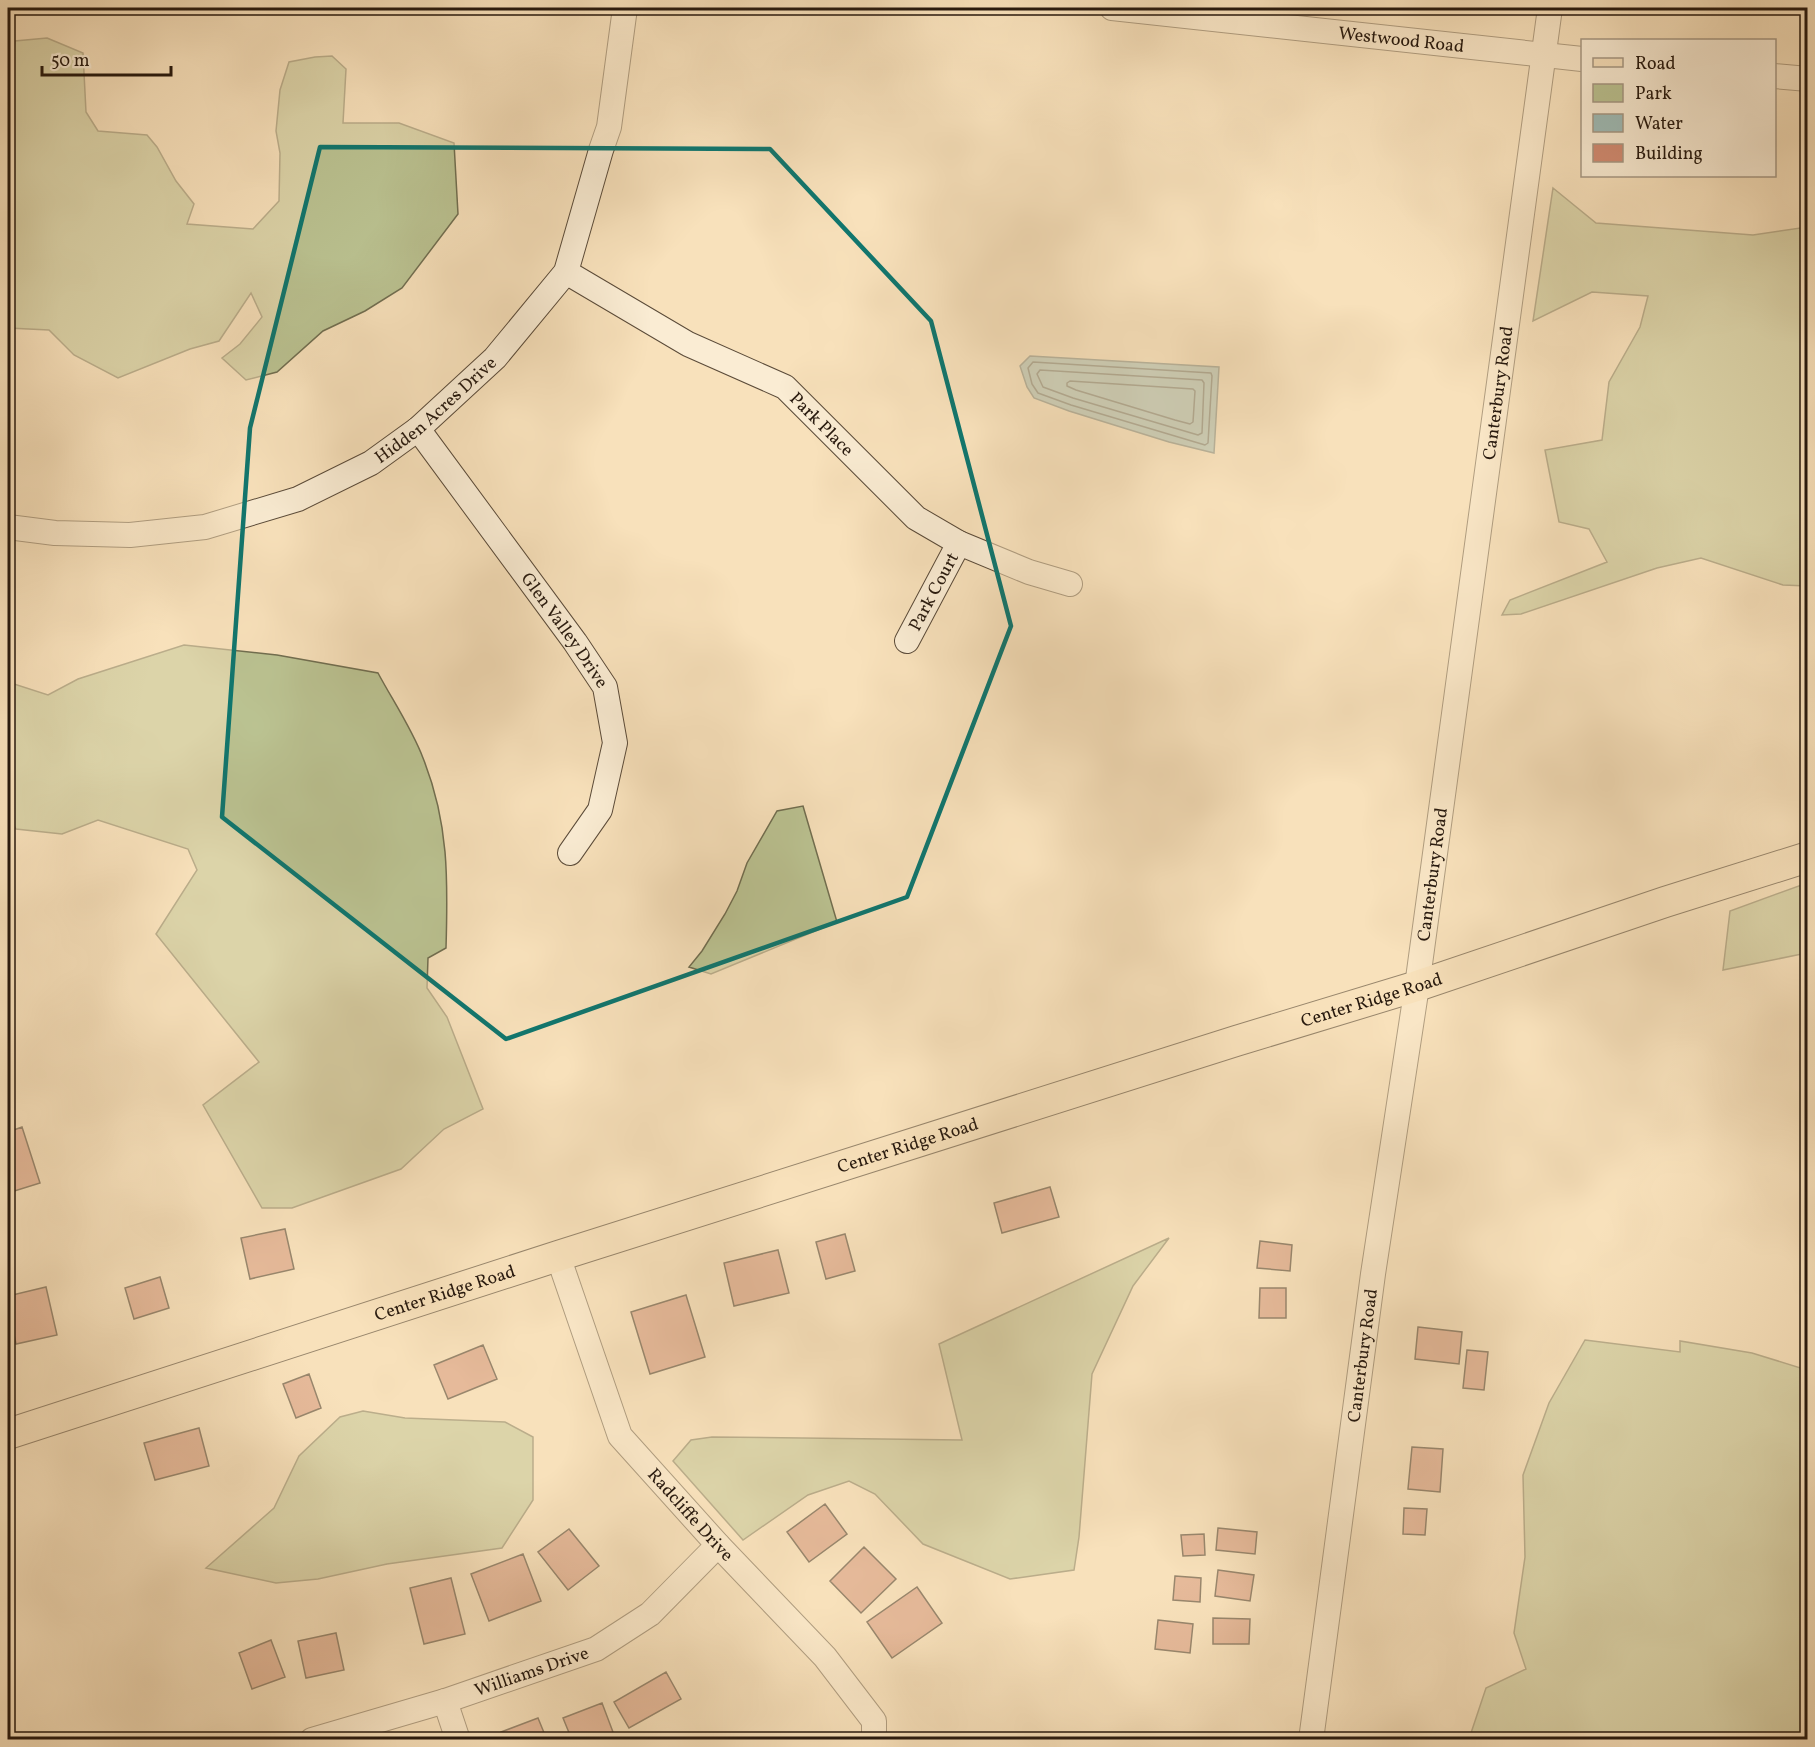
<svg xmlns="http://www.w3.org/2000/svg" width="1815" height="1747" viewBox="0 0 1815 1747" font-family="Vollkorn,serif">
<style>
.green{fill:#bbc392;stroke:#716e50;stroke-width:1.5}
.water{fill:#9fbcb7;stroke:#6f7b73;stroke-width:1.5}
.lines{fill:none;stroke-linecap:round;stroke-linejoin:round}
.shore{stroke:#636a62;stroke-width:1.5}
.building{fill:#d18b72;stroke:#27190e;stroke-width:1.5}
.minor-casing{stroke:#5b4b39;stroke-width:26}
.major-casing{stroke:#27190e;stroke-width:32}
.minor{stroke:#faecd3;stroke-width:24}
.major{stroke:#f8e1bb;stroke-width:30}
.marked{fill:none;stroke:#0f766e;stroke-width:4.5;stroke-linejoin:round}
.labels{text-anchor:middle;stroke-width:4.5;stroke-linejoin:round;paint-order:stroke}
.street-label{font-size:18px;fill:#27190e;stroke:#faecd3}
</style>
<rect width="100%" height="100%" fill="#f8e1bb"/>
<filter id="stains"><feTurbulence type="fractalNoise" baseFrequency=".00333" numOctaves="4"/><feColorMatrix values="0 0 0 0 .2 0 0 0 0 .09 0 0 0 0 .02 0 0 0 .5 -.17"/></filter>
<radialGradient id="worn" r=".72"><stop offset=".6" stop-color="#630" stop-opacity="0"/><stop offset="1" stop-color="#630" stop-opacity=".3"/></radialGradient>
<!-- green -->
<path class="green" d="M47,38l36,15 3,59 12,19 49,4 10,12 19,34 18,23 -7,20 66,5 26,-28 1,-48 -4,-22 4,-41 9,-28 26,-5 17,-1 14,13 -3,54h56l55,20 4,71 -56,74 -37,23 -42,20 -46,41 -31,8 -24,-22 18,-14 22,-27 -11,-24 -32,48 -29,8 -72,29 -44,-23 -25,-25 -41,-2v-229l7,-58z
M1553,188l43,35 157,12 54,-8v359l-24,-1 -82,-27 -44,10 -136,46 -19,1 8,-15 97,-38 -18,-33 -30,-7 -14,-72 57,-10 7,-58 31,-55 8,-31 -56,-4 -59,29z
M184,645l93,10 101,18c15,28 34,56 45,85 26,65 25,122 23,190l-18,10 -1,30 20,29 36,92 -39,20 -43,40 -109,39h-30l-59,-103 56,-43 -103,-128 41,-64 -9,-21 -90,-29 -36,14 -46,-5 -8,-15v-132l40,13 30,-16z
M803,806l34,116 -126,52 -22,-7 13,-16 23,-37 12,-23 10,-28 30,-52z
M1807,883v70l-84,17 7,-59z
M1169,1238l-36,48 -41,88 -13,163 -5,33 -64,9 -87,-35 -48,-50 -26,-13 -41,14 -65,45 -70,-79 18,-21 21,-3 250,3 -23,-96z
M1585,1340l95,12v-11l72,12 55,17v369h-338l17,-51 40,-19 -12,-36 11,-76 -2,-82 26,-72z
M363,1411l42,7 100,4 28,15v63l-31,48 -115,16 -69,15 -42,4 -70,-15 68,-60 25,-52 41,-39z"/>
<!-- water -->
<path class="water" d="M1030,356l189,11 -5,86 -45,-11 -100,-31 -35,-13 -7,-11 -7,-21z"/>
<g class="lines">
<!-- shore -->
<path class="shore" d="M1033,362l178,11 1,3 -4,67 -3,2 -134,-40 -33,-12 -6,-9 -4,-16z
M1040,370l162,10 2,3 -2,50 -4,2 -125,-37 -30,-11 -6,-13z
M1070,381l123,8 2,2 -2,31 -3,2 -15,-4 -99,-30 -9,-4v-3z"/>
</g>
<!-- building -->
<path class="building" d="M22,1127l18,56 -32,10v-61z
M1050,1187l9,30 -57,16 -8,-30z
M285,1229l9,40 -44,10 -9,-41z
M845,1234l10,37 -29,8 -10,-37z
M1260,1241l32,4 -2,26 -33,-3z
M778,1250l11,43 -55,13 -10,-43z
M160,1277l9,31 -35,11 -9,-31z
M46,1287l11,48 -41,9 -8,-37v-11z
M1260,1288h26v30h-27z
M686,1295l19,62 -55,17 -19,-62z
M1418,1327l44,5 -3,32 -44,-5z
M483,1345l14,34 -49,20 -14,-34z
M1467,1350l21,2 -4,38 -21,-2z
M309,1374l12,34 -25,10 -13,-34z
M199,1428l10,38 -54,14 -11,-37z
M1412,1447l31,2 -3,43 -32,-3z
M825,1504l22,30 -38,28 -22,-30z
M1404,1508l23,1 -2,26 -22,-1z
M1218,1528l39,4 -2,22 -39,-4z
M569,1529l30,37 -31,24 -30,-38z
M1204,1534l1,21 -22,1 -2,-21z
M864,1547l32,32 -35,34 -31,-32z
M523,1554l18,47 -52,20 -18,-47z
M1218,1570l36,5 -4,26 -35,-5z
M1175,1576l26,2 -1,24 -27,-2z
M451,1578l14,56 -41,10 -14,-56z
M917,1587l25,36 -50,35 -25,-36z
M1213,1618l37,1 -1,25h-36z
M1158,1620l35,4 -3,29 -35,-4z
M336,1633l8,37 -38,8 -8,-37z
M271,1640l14,37 -33,12 -13,-36z
M666,1672l15,27 -52,29 -15,-26z
M602,1703l14,37h-44l-9,-22z
M538,1718l9,22h-43l-3,-8z"/>
<g class="lines">
<!-- minor casing -->
<g class="minor-casing">
<g id="minor">
<path id="s1" d="M1112,8l470,51"/>
<path d="M1774,76l34,3"/>
<path id="s2" d="M566,272l122,72 97,43 131,131 43,25 70,29 41,12"/>
<path id="s3" d="M418,429l157,213 30,45 10,56 -15,67 -30,43"/>
<path id="s4" d="M8,527l47,6 75,2 75,-8 93,-28 73,-36 47,-34 77,-71 71,-86 35,-122 8,-23 16,-119"/>
<path id="s5" d="M907,641l52,-98"/>
<path id="s6" d="M558,1256l62,180 98,109 107,112 49,64v19"/>
<path d="M445,1701l13,39"/>
<path id="s7" d="M312,1740l133,-39 151,-52 54,-35 68,-69"/>
<path id="s8" d="M1311,1740l62,-466 44,-288 133,-978"/>
</g>
</g>
<!-- major casing -->
<g class="major-casing">
<g id="major">
<path id="s9" d="M8,1434l550,-178 678,-215 181,-55 248,-84 143,-45"/>
</g>
</g>
<!-- minor -->
<use href="#minor" class="minor"/>
<!-- major -->
<use href="#major" class="major"/>
</g>
<!-- marked area -->
<path d="M0 0H1815V1747H0ZM320,147l450,2 161,172 80,305 -104,271 -401,142 -284,-222 28,-389z" fill="#f8e1bb" fill-opacity=".55" fill-rule="evenodd"/>
<path class="marked" d="M320,147l450,2 161,172 80,305 -104,271 -401,142 -284,-222 28,-389z"/>
<g class="labels">
<!-- street labels -->
<g class="street-label">
<text dy="6" stroke="none"><textPath href="#s1" startOffset="291">Westwood Road</textPath></text>
<text dy="6" stroke="none"><textPath href="#s8" startOffset="1360">Canterbury Road</textPath></text>
<text dy="6" stroke="none"><textPath href="#s4" startOffset="460">Hidden Acres Drive</textPath></text>
<text dy="6" stroke="none"><textPath href="#s2" startOffset="300">Park Place</textPath></text>
<text dy="6" stroke="none"><textPath href="#s5" startOffset="56">Park Court</textPath></text>
<text dy="6" stroke="none"><textPath href="#s3" startOffset="249">Glen Valley Drive</textPath></text>
<text dy="6" stroke="none"><textPath href="#s8" startOffset="874">Canterbury Road</textPath></text>
<text dy="6" stroke="none"><textPath href="#s9" startOffset="1431">Center Ridge Road</textPath></text>
<text dy="6" stroke="none"><textPath href="#s9" startOffset="945">Center Ridge Road</textPath></text>
<text dy="6" stroke="none"><textPath href="#s9" startOffset="459">Center Ridge Road</textPath></text>
<text dy="6" stroke="none"><textPath href="#s8" startOffset="388">Canterbury Road</textPath></text>
<text dy="6" stroke="none"><textPath href="#s6" startOffset="296">Radcliffe Drive</textPath></text>
<text dy="6" stroke="none"><textPath href="#s7" startOffset="230">Williams Drive</textPath></text>
</g>
</g>
<!-- margin -->
<rect width="1815" height="1747" fill="none" stroke="#f8e1bb" stroke-width="30"/>
<rect x="9" y="9" width="1797" height="1729" fill="none" stroke="#27190e" stroke-width="3"/>
<rect x="15" y="15" width="1785" height="1717" fill="none" stroke="#27190e" stroke-width="1.5"/>
<!-- legend -->
<rect x="1581" y="39" width="195" height="138" fill="#faecd3" stroke="#a69884" stroke-width="1.5"/>
<rect x="1593" y="58" width="30" height="9" fill="#f8e1bb" stroke="#a69884" stroke-width="1.5"/>
<text x="1635" y="69" font-size="18" fill="#27190e">Road</text>
<rect x="1593" y="84" width="30" height="18" fill="#bbc392" stroke="#a69884" stroke-width="1.5"/>
<text x="1635" y="99" font-size="18" fill="#27190e">Park</text>
<rect x="1593" y="114" width="30" height="18" fill="#9fbcb7" stroke="#a69884" stroke-width="1.5"/>
<text x="1635" y="129" font-size="18" fill="#27190e">Water</text>
<rect x="1593" y="144" width="30" height="18" fill="#d18b72" stroke="#a69884" stroke-width="1.5"/>
<text x="1635" y="159" font-size="18" fill="#27190e">Building</text>
<!-- scale -->
<path d="M42 66v9h129v-9" fill="none" stroke="#27190e" stroke-width="3"/>
<text x="51" y="66" font-size="18" fill="#27190e" stroke="#faecd3" stroke-width="4.5" paint-order="stroke">50 m</text>
<rect width="100%" height="100%" filter="url(#stains)"/>
<rect width="100%" height="100%" fill="url(#worn)"/>
</svg>
